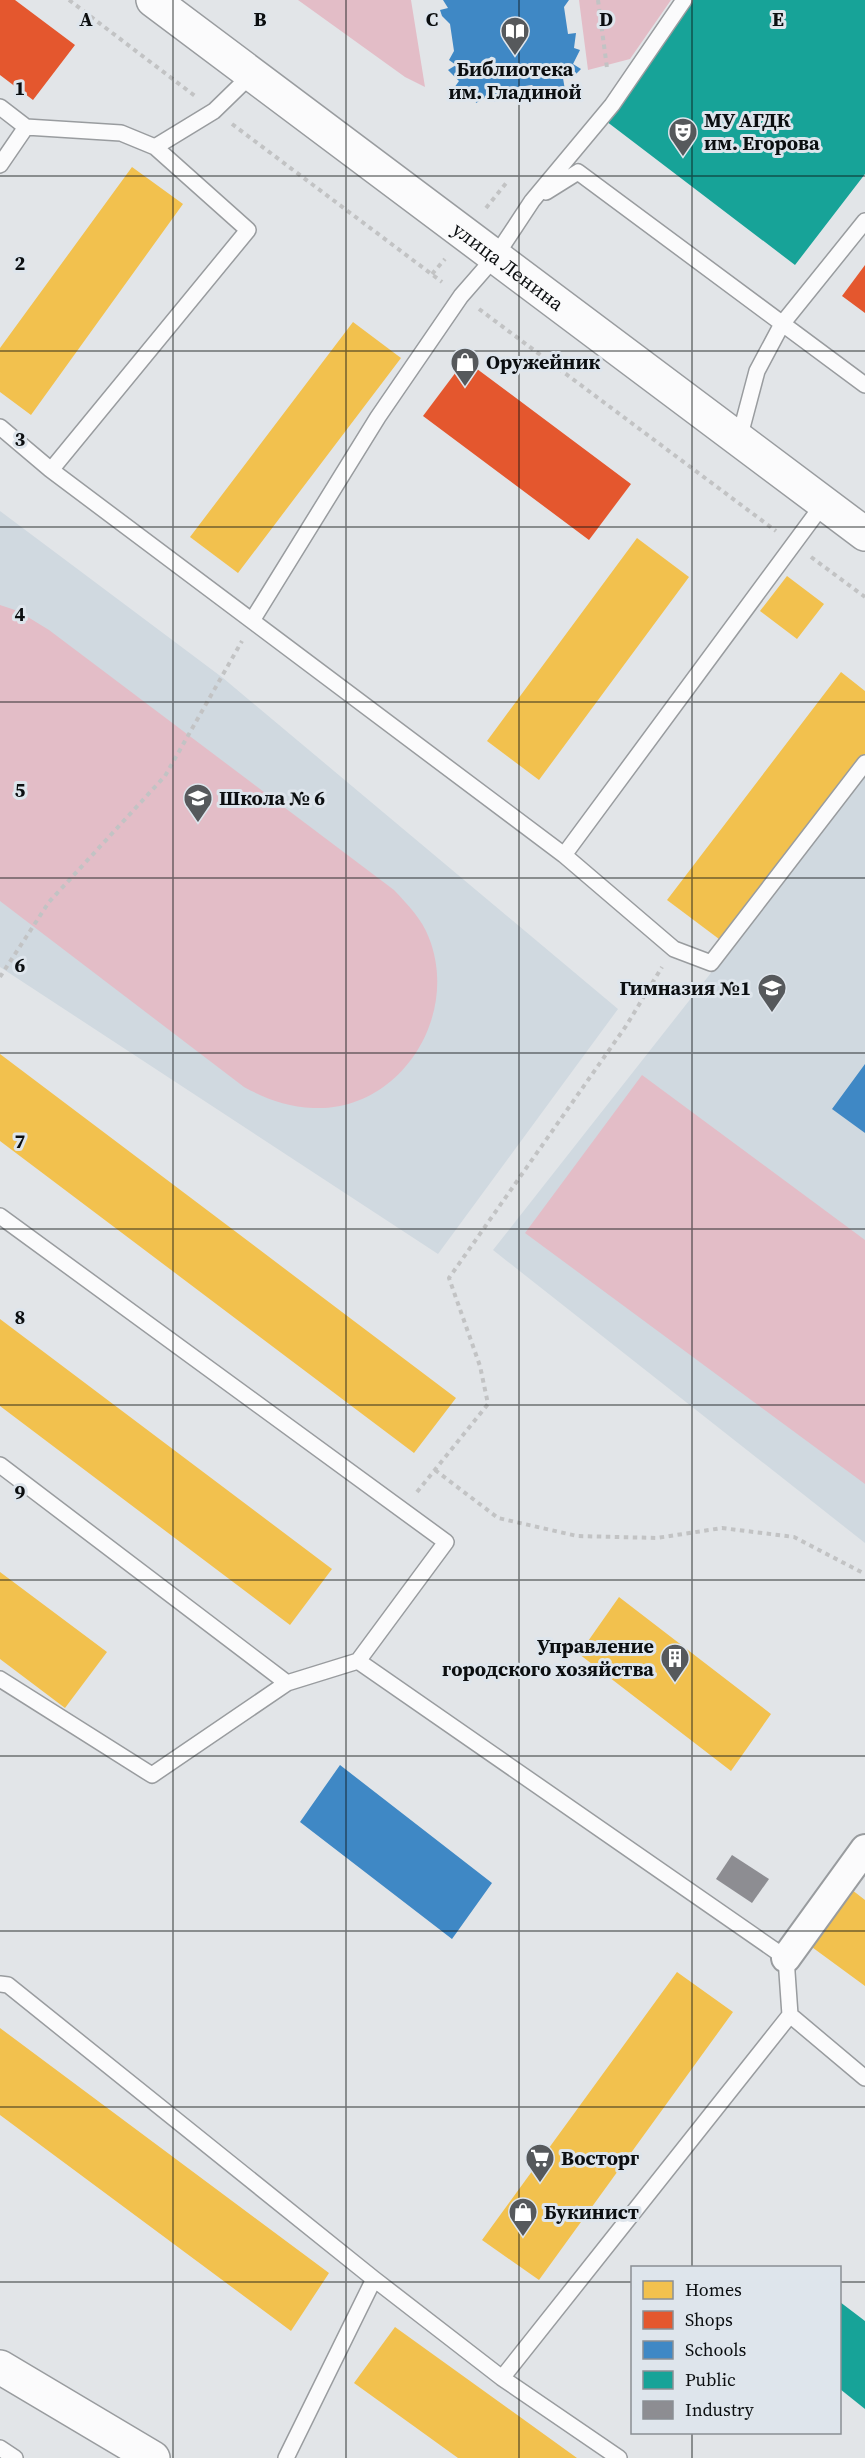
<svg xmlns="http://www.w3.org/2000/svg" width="865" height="2458" viewBox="0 0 865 2458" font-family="'Source Serif 4',serif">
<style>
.built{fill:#d0d9e0}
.green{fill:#e3bdc7}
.homes{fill:#f2c14e}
.shops{fill:#e4572e}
.schools{fill:#3f88c5}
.public{fill:#17a398}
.industry{fill:#8d8d92}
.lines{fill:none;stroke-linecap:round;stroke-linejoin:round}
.lane-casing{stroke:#999c9f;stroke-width:18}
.street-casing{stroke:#999c9f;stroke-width:32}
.secondary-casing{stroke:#999c9f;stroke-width:36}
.primary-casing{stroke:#999c9f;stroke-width:36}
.path{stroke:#c2c3c4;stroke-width:4;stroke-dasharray:4.5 4.5;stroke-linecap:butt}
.lane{stroke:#fbfbfc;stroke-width:15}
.street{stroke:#fbfbfc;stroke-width:28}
.secondary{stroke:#fbfbfc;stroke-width:33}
.primary{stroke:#fbfbfc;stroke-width:33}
.grid{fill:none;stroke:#0b0e10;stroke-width:1.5;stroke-opacity:0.55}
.labels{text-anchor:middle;stroke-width:6;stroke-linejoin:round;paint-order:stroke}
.poi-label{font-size:20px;font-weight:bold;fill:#0b0e10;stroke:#dee5ec;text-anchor:start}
.street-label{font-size:20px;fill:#0b0e10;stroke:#dee5ec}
.grid-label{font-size:20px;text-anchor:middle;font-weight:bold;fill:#0b0e10;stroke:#dee5ec;stroke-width:6;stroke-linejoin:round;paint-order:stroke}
</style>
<rect width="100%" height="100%" fill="#e2e5e8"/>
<!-- built -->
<path class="built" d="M0,511l223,167 395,331 -180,245 -438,-287z
M865,777v766l-372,-293z"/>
<!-- green -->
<path class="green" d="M298,0h113l14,87 -20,-10z
M579,0h92l-41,59 -42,11z
M0,605l18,6 31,19 345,260c14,15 28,29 35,48 31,78 -29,174 -116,170 -25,-1 -47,-9 -69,-21l-244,-186z
M642,1075l223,165v244l-340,-251z"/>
<!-- homes -->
<path class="homes" d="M132,167l51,37 -152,211 -31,-23v-44z
M353,322l48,36 -163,215 -48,-36z
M637,538l52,39 -150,203 -52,-39z
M787,576l37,28 -27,35 -37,-28z
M841,672l24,19v64l-142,187 -56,-42z
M0,1054l456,344 -42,55 -414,-312z
M0,1319l332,250 -42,56 -290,-219z
M0,1572l107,80 -42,56 -65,-49z
M619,1597l152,117 -40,57 -152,-117z
M847,1886l18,14v86l-60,-44z
M677,1972l56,40 -194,268 -57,-40z
M0,2028l329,245 -38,58 -291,-216z
M395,2327l182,131h-119l-104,-75z"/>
<!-- shops -->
<path class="shops" d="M0,0h15l60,45 -42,55 -33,-25z
M865,265v48l-23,-17z
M465,360l166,124 -42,56 -166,-124z"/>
<!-- schools -->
<path class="schools" d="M443,0h126l-5,7 4,27 8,-1 -2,15 6,2 -7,14 8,5 -6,6 -12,3 2,12 -17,-3v6h-7l-9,-8 -28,4 -4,9 -6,4 -4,-7 -14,8 -2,-12 -13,1 -7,-4 5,-7 -11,-11 8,-5 -7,-5 5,-9 -4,-27 -8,-8 -2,-6 8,-2z
M865,1064v69l-33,-24z
M340,1765l152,118 -40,56 -152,-117z"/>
<!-- public -->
<path class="public" d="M692,0h173v174l-70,91 -193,-147z
M840,2302l25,19v88l-25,-20z"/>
<!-- industry -->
<path class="industry" d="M732,1855l37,24 -17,24 -36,-24z"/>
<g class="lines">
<!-- lane casing -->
<g class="lane-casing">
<path id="lane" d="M0,107l26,20
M155,147l59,-36 38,-37
M0,165l26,-38 95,6 34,14 93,83 -197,240 -51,-43
M546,192l32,-20 287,213
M739,439l18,-68 25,-47 83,-103
M51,470l513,385 260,-352
M253,619l125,-202 83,-121 34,-39 37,-56 80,-96 72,-105
M564,855l110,94 37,14 154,-200
M0,1216l446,326 -88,119 428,297 4,57 -288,363 -128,-99 -366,-294 -8,-1
M0,1465l287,218 71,-22
M0,1679l152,96 135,-92
M790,2015l75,63
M502,2378l117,80
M0,2448l15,10
M286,2458l88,-179"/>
</g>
<!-- street casing -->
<g class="street-casing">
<path id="street" d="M786,1958l79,-109"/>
</g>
<!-- secondary casing -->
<g class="secondary-casing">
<g id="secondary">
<path id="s1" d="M153,0l712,534"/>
</g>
</g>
<!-- primary casing -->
<g class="primary-casing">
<path id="primary" d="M0,2367l153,91"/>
</g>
<!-- path -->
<path class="path" d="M69,0l126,96
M598,0l9,68
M232,124l210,158
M486,208l21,-26
M432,274l13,-15
M479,309l297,222
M811,557l54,40
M0,977l49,-75 116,-126 77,-135
M435,1470l63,48 79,18 80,2 65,-10 72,9 71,37
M417,1492l71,-88 -8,-38 -31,-88 177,-252 36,-59"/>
<!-- lane -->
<use href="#lane" class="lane"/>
<!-- street -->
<use href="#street" class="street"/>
<!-- secondary -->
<use href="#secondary" class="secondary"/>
<!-- primary -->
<use href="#primary" class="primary"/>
</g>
<!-- grid -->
<path class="grid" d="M173,0v2458M346,0v2458M519,0v2458M692,0v2268M0,176h865M0,351h865M0,527h865M0,702h865M0,878h865M0,1053h865M0,1229h865M0,1405h865M0,1580h865M0,1756h865M0,1931h865M0,2107h865M0,2282h632M840,2282h25M692,2432v26"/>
<!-- icons -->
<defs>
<g id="library-pin" transform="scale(1.5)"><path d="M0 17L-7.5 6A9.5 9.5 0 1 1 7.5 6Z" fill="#56595c" stroke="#dee5ec"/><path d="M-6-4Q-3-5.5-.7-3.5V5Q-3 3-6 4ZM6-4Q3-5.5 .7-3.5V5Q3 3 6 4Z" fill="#fff"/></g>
<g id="theatre-pin" transform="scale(1.5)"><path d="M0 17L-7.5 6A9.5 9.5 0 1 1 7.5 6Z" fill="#56595c" stroke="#dee5ec"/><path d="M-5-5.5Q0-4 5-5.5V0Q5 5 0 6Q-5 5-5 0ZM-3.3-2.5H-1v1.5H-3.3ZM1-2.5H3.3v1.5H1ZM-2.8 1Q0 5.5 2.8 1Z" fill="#fff"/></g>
<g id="shop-pin" transform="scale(1.5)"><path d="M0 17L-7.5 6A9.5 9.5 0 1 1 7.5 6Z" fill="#56595c" stroke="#dee5ec"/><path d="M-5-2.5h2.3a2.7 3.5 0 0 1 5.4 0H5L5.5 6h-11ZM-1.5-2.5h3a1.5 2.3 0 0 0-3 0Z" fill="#fff"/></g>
<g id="school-pin" transform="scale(1.5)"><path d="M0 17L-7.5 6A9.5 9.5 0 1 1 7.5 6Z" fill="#56595c" stroke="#dee5ec"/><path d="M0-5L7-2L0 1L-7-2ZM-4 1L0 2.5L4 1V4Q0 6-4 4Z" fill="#fff"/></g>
<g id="building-pin" transform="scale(1.5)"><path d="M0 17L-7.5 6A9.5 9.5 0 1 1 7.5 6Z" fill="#56595c" stroke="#dee5ec"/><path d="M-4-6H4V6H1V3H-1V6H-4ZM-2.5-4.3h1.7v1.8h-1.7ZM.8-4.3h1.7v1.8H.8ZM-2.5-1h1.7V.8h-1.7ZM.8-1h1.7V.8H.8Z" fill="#fff"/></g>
<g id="supermarket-pin" transform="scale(1.5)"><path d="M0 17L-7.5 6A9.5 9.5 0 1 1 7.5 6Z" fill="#56595c" stroke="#dee5ec"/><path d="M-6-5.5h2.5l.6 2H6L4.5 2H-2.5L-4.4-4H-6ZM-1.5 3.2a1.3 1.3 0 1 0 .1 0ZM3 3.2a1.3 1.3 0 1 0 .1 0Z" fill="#fff"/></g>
</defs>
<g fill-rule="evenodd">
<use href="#library-pin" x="515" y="31"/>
<use href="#theatre-pin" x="683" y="132"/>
<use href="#shop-pin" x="465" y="362"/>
<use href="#school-pin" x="198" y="798"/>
<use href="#school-pin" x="772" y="988"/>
<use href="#building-pin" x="675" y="1658"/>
<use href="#supermarket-pin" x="540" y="2158"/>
<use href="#shop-pin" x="523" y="2212"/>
</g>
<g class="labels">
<!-- poi labels -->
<g class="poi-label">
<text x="515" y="76" text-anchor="middle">Библиотека<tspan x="515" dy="23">им. Гладиной</tspan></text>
<text x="704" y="127">МУ АГДК<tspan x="704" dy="23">им. Егорова</tspan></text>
<text x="486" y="369">Оружейник</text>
<text x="219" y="805">Школа № 6</text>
<text x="751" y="995" text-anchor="end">Гимназия №1</text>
<text x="654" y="1653" text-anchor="end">Управление<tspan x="654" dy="23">городского хозяйства</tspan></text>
<text x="561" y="2165">Восторг</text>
<text x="544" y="2219">Букинист</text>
</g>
<!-- street labels -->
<g class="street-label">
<text dy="7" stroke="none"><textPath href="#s1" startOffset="444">улица Ленина</textPath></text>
</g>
</g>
<g class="grid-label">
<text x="86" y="26">A</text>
<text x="260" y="26">B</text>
<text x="432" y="26">C</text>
<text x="606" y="26">D</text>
<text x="778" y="26">E</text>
<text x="20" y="95">1</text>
<text x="20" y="270">2</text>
<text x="20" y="446">3</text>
<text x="20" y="621">4</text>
<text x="20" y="797">5</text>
<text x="20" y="972">6</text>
<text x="20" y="1148">7</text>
<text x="20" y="1324">8</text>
<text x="20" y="1499">9</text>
</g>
<!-- legend -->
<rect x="631" y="2266" width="210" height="168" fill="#dee5ec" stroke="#8a8f94" stroke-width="1.5"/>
<rect x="643" y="2281" width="30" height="18" fill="#f2c14e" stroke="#8a8f94" stroke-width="1.5"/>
<text x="685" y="2296" font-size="18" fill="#0b0e10">Homes</text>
<rect x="643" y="2311" width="30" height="18" fill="#e4572e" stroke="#8a8f94" stroke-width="1.5"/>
<text x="685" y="2326" font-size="18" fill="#0b0e10">Shops</text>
<rect x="643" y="2341" width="30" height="18" fill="#3f88c5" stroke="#8a8f94" stroke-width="1.5"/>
<text x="685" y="2356" font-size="18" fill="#0b0e10">Schools</text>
<rect x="643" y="2371" width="30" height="18" fill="#17a398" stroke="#8a8f94" stroke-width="1.5"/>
<text x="685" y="2386" font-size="18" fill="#0b0e10">Public</text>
<rect x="643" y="2401" width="30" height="18" fill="#8d8d92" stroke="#8a8f94" stroke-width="1.5"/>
<text x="685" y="2416" font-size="18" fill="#0b0e10">Industry</text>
</svg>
